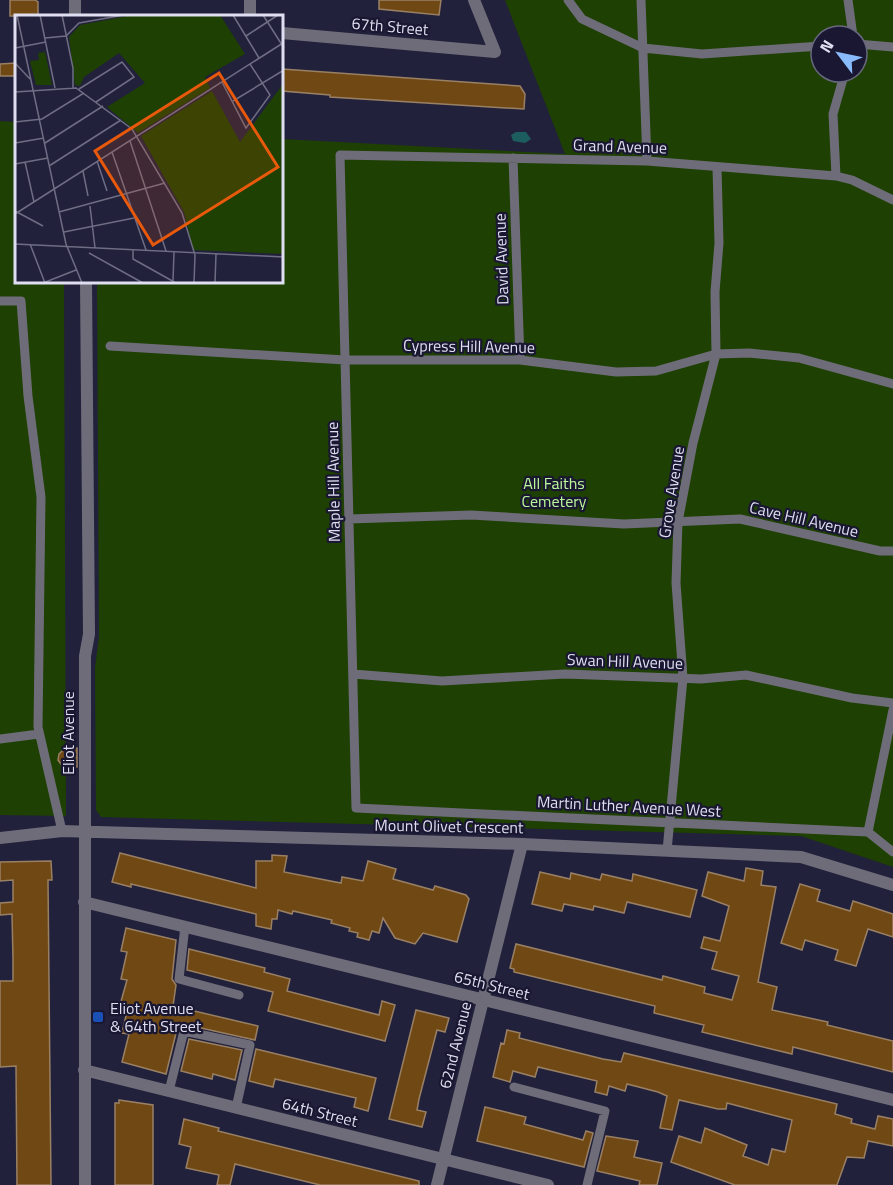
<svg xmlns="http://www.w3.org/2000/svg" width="893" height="1185" viewBox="0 0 893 1185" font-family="'Titillium Web',sans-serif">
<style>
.green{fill:#1e4002;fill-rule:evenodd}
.water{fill:#1c5d5f}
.building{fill:#704813;stroke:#998065;stroke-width:1.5}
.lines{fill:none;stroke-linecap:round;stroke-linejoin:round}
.lane{stroke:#6f6c7a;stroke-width:9}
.street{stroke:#6f6c7a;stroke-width:12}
.transit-dot{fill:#1a4fb4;stroke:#191731;stroke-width:2}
.labels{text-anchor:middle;stroke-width:4.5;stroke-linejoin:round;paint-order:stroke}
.street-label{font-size:16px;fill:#dfdff1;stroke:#191731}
.park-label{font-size:16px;fill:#bcf89b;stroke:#191731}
.poi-label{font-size:16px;fill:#dfdff1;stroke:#191731;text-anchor:start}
.inset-road{fill:none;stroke:#6e6d84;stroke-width:1.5}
.view{fill:#e8590c;fill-opacity:0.15;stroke:#e8590c;stroke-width:3}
.inset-edge{fill:none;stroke:#dfdff1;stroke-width:3}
</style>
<rect width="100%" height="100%" fill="#22213b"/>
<!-- green -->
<path class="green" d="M505,0h388v867l-92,-31 -700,-19 -5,-7 -1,-142 4,-31 -2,-355h185v-143l283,15zM821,36h36v36h-36z
M0,121l16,1v160h48l2,534 -66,-1z"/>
<!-- water -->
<path class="water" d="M516,132h10l5,7 -6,4 -12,-2 -2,-6z"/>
<!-- building -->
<path class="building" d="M10,0h25l3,2v14h-28z
M379,0h62l-2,15 -60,-6z
M16,63v13h-16v-12z
M282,69l238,17 5,8 -1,15 -194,-12v-2l-48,-4z
M77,748v19h-14l-5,-7 1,-6 5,-5z
M120,853l136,35v-27h16v-6l15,1 -3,16 57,11 1,-6 21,4 5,-20 28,8 -3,10 40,11 2,-4 31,9 3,4 -12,43 -34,-9 -8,11 -20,-6 -12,-20 -4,15 -7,-2 -3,9 -12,-3 1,-4 -9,-2 1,-3 -19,-5 1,-3 -39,-9 -1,3 -14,-4 -1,9h-5l-1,10 -15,-3v-12l-125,-30v3l-19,-5z
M51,861l1,19h-4l3,305h-34l-1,-119 -16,1v-86h13v-22l-1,-45 -12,1v-12l13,-1v-22l-13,1v-19z
M746,868l17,3 -2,14 15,2 -18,95 19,5 -5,23 56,12 -1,3 66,16v31l-100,-25 -1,7 -90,-22 2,-7 -50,-12 1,-7 -141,-34v-3l-4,-1 6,-24 146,36 1,-4 42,11 -1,6 28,7 7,-24 -27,-7 5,-17 -16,-4 3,-11 16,4 9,-35 -27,-10 6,-24 36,9z
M540,872l30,7 1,-6 29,7 2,-6 30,7 1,-7 64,16 -7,27 -63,-15 -3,11 -30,-7 -1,4 -29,-6 -2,7 -30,-7z
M800,884l20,6 -3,11 33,10 3,-10 40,13v23l-25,-8 -12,37 -21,-6 3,-10 -33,-10 -3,10 -21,-7z
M126,928l50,12 -4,39 4,6 -3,21 85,20 -3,14 -72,-16 -6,5 -11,45 -44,-12 7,-28 -7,-1 6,-26 -8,-2 7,-25 -6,-1 6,-27 -6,-1z
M189,949l76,19 -1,4 26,7 -3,12 92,24 3,-14 13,4 -10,36 -117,-30 5,-19 -86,-22z
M416,1010l33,8 -4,14 -8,-2 -18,69 -2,11 9,2 -4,15 -33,-8z
M507,1030l13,3 -1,5 84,21 18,3 3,-9 213,51 -2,10 17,5 -1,4 24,6 3,-13 15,3v27l-25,-5 -4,17 -17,-1 -10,28h-102l-64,-23 8,-26 22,7 4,-15 42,17 -4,11 25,9 4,-16 13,3 7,-32 -65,-17 -1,6h-8l-39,-9 -7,30 -12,-2 7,-32 -9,-4 -31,-8 -2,7 -16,-5 -2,9 -12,-3 2,-11 -59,-14 -3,10 -22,-6 -3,11 -17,-5 8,-34 3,1z
M189,1039l53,11 -7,30 -22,-6 -1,5 -31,-8z
M256,1049l120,29 -8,33 -14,-4 2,-9 -81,-19 -2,8 -24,-6z
M119,1100l34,5v80h-38v-82h4z
M485,1107l41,10 -2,7 59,16 3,-9 7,2 -9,34 -107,-26z
M184,1119l35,9 -1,3 201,50v4h-99l-85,-21 -5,21h-13l2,-10 -33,-7 5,-21 -12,-3z
M606,1136l32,5 -4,16 28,6 -5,22h-18l1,-4 -43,-10z"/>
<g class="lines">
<!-- lane -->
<path class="lane" d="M568,0l14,19 61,29 59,6 119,-8
M641,0l6,161
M848,0l5,36
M857,44l36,3
M513,158l7,202
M836,176l-3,-62 12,-42
M893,200l-41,-20 -16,-4 -189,-15 -307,-6 16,653 512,24 25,20
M0,301h21l7,95 13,101 -3,230 24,104
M110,346l235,14h175l96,12 40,-1 60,-17 33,-1 50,5 94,26
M349,519l122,-4 153,9 116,-5 140,32h13
M353,674l89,7 123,-7 136,5 45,-4 106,23 41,5
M0,739l39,-5
M868,832l25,-122
M667,851l16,-173 -7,-95 2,-61 15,-79 23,-89 -1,-62 4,-49 -2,-75
M185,926l-6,53 60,16
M514,1087l91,24 -18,74
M169,1091l15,-60 66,14 -14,63"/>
<!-- street -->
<path class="street" d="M75,0v16
M250,16v-16
M282,33l213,19 -21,-52
M0,838l62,-7 460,13 279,13 92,28
M84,902l809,198
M84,1070l464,115
M85,1185v-529l4,-22 -3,-352
M437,1185l85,-341"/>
</g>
<!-- markers -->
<rect class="transit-dot" x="92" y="1011" width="12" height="12" rx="3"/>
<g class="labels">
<!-- street labels -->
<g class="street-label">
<text transform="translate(390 26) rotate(5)" y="6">67th Street</text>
<text transform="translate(620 146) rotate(2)" y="6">Grand Avenue</text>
<text transform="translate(501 259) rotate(-92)" y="6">David Avenue</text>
<text transform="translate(469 346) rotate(1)" y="6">Cypress Hill Avenue</text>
<text transform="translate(333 482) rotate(-91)" y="6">Maple Hill Avenue</text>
<text transform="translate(671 492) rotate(-81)" y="6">Grove Avenue</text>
<text transform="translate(804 519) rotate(13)" y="6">Cave Hill Avenue</text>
<text transform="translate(625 661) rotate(2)" y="6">Swan Hill Avenue</text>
<text transform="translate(68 733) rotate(-90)" y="6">Eliot Avenue</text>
<text transform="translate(629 806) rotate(3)" y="6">Martin Luther Avenue West</text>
<text transform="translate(449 826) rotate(1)" y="6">Mount Olivet Crescent</text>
<text transform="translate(492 985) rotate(14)" y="6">65th Street</text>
<text transform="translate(455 1045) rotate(-76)" y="6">62nd Avenue</text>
<text transform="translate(320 1112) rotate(14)" y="6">64th Street</text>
</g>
<!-- park labels -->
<g class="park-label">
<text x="554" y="489">All Faiths<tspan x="554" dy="18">Cemetery</tspan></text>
</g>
<!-- poi labels -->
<g class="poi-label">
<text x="110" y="1014">Eliot Avenue<tspan x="110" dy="18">&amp; 64th Street</tspan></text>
</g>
</g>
<!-- overview -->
<g transform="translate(15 15)">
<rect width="268" height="268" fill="#22213b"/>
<path d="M118,0h87l25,39 -40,23 5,11 -72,45 -31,-26 38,-24 -26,-30 -35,24 -4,9 -5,-1 -6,-48 11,-12zM30,37l7,33h-16l-6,-24 9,-1 -1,-7zM268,69v170l-90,-4 -9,-38 -43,-76 71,-45 28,51z" fill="#1e4002"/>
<path class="inset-road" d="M2,0l49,229 16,39M25,0l15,73M47,0l11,53v20M218,0l26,43M248,0l21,33M231,21l32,-21M30,23l21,-2 13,-13 45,-8M0,33l31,-6M0,48l15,16M207,67l24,46 24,-33 -20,-31M64,74l43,-27 12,15 -38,25M0,77l61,-4 56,41 50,84 13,42 -1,28M218,86l51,-31M0,107l27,-3 42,-26M115,126l36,110M0,128l29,-5M30,128l58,-37M97,137l34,98M82,146l10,30M10,147l9,40M0,149l33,-6M34,151l72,-46M68,156l5,25M75,191l5,42M0,196l28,15M44,197l106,-29M0,199l268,-171M49,217l70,-14M0,229l269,13M15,229l15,39M118,235v9l43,24M74,238l54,30M158,266l1,-29M28,268l33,-13M200,268l1,-29"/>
<path class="view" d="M204,58l59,94 -125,78 -58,-94z"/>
<rect width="268" height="268" class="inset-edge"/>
</g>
<!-- north arrow -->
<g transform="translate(839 54) rotate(302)"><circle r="28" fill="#191731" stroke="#68677e" stroke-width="1.5"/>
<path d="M0-4.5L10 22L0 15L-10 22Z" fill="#88bafc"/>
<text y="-9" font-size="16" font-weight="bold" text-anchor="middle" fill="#dfdff1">N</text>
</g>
</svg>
